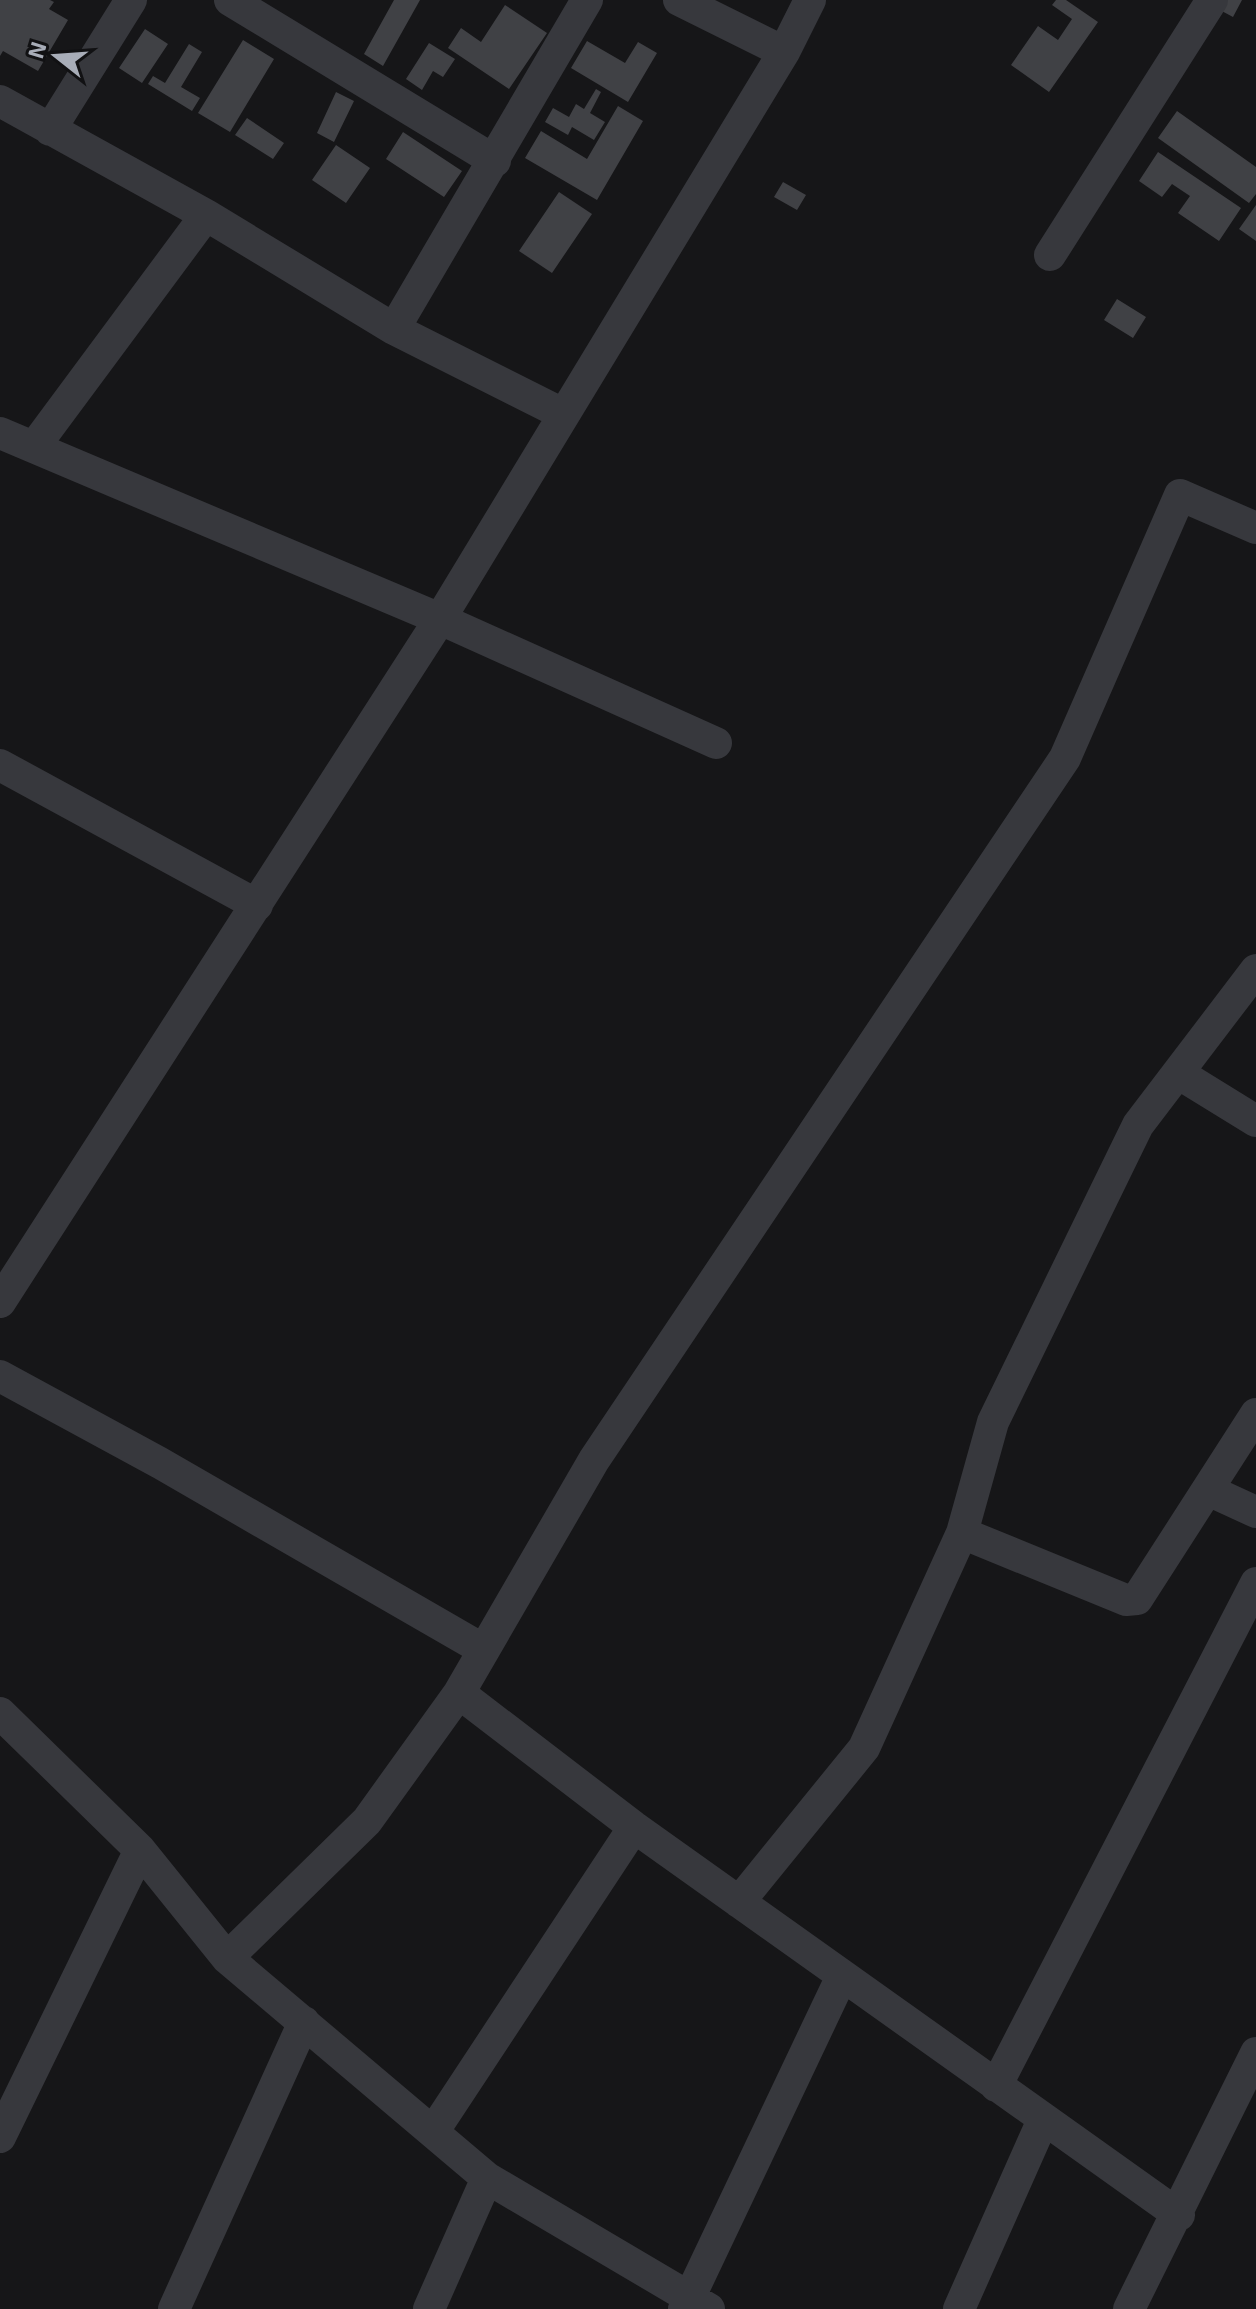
<svg xmlns="http://www.w3.org/2000/svg" width="1256" height="2309" viewBox="0 0 1256 2309" font-family="'Exo 2',sans-serif">
<style>
.building{fill:#404145}
.lines{fill:none;stroke-linecap:round;stroke-linejoin:round}
.minor{stroke:#37383d;stroke-width:32}
</style>
<rect width="100%" height="100%" fill="#161618"/>
<!-- building -->
<path class="building" d="M0,0h50l4,2 -5,7 19,11 -30,51 -35,-20 -3,5z
M394,0h26l-37,66 -19,-12z
M1056,0h10l32,22 -49,70 -38,-27 27,-39 20,14 14,-21 -20,-14z
M1201,0h41l-9,17z
M505,5l42,28 -38,56 -61,-41 13,-20 20,14z
M145,29l23,15 -26,39 -23,-15z
M243,40l31,19 -44,73 -32,-19z
M587,41l38,22 13,-21 19,11 -29,49 -57,-34z
M429,43l26,16 -12,18 -10,-6 -11,19 -16,-11z
M189,44l13,8 -21,35 19,11 -8,13 -44,-27 5,-8 12,7z
M596,89l5,3 -11,21 15,9 -11,18 -22,-13 -4,8 -23,-13 8,-14 16,9 7,-13 8,5z
M336,92l18,9 -20,41 -17,-9z
M618,106l25,15 -46,79 -72,-42 16,-27 46,28z
M1177,111l79,56v27l-7,9 -91,-65z
M247,118l37,25 -11,16 -38,-24z
M403,132l59,39 -18,26 -58,-38z
M336,145l34,23 -24,35 -34,-23z
M1158,152l83,56 -22,33 -41,-28 12,-17 -18,-12 -10,13 -23,-16z
M783,182l23,13 -9,15 -23,-13z
M559,192l33,22 -40,59 -33,-22z
M1256,205v36l-17,-12z
M1117,299l29,18 -13,21 -29,-18z"/>
<g class="lines">
<!-- minor -->
<path class="minor" d="M230,0l265,161
M679,0l105,52
M0,101l206,114 188,114 169,85
M50,130l81,-130
M1050,255l162,-255
M394,329l193,-329
M0,433l440,186 276,124
M34,447l172,-232
M0,765l257,140
M1178,1073l78,48
M0,1302l440,-683 344,-567 26,-52
M0,1376l160,87 324,187
M1208,1490l48,22
M962,1533l164,67 11,-1 119,-185
M459,1693l175,134 545,388
M0,1713l140,137 87,108 260,220 222,131
M739,1902l125,-154 98,-215 31,-111 145,-297 118,-155
M227,1958l140,-137 92,-128 135,-233 471,-702 115,-263 76,33
M996,2086l260,-503
M433,2132l201,-305
M0,2137l140,-287
M174,2309l130,-287
M429,2309l58,-131
M684,2309l158,-333
M959,2309l84,-189
M1129,2309l127,-256"/>
</g>
<!-- north arrow -->
<g transform="translate(56 56) rotate(287)" stroke="#111113" stroke-width="6" paint-order="stroke">
<path d="M0-6L14 30L0 20L-14 30Z" fill="#a8adb8"/>
<text y="-12" font-size="22" font-weight="bold" text-anchor="middle" fill="#a8adb8">N</text>
</g>
</svg>
